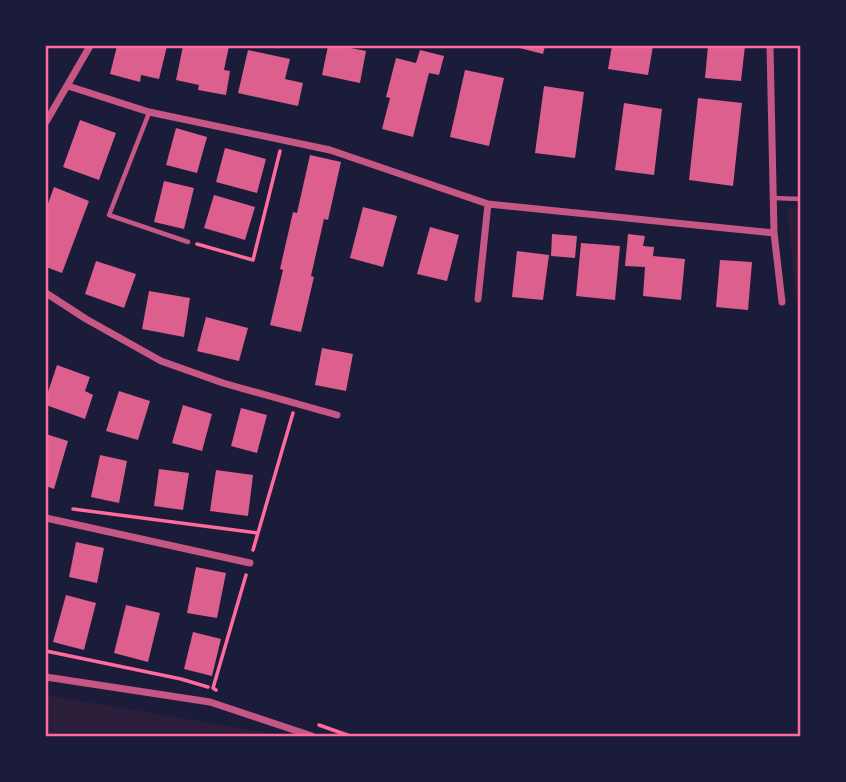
<svg xmlns="http://www.w3.org/2000/svg" width="846" height="782" viewBox="0 0 846 782" font-family="'Golos Text',sans-serif">
<style>
.green{fill:#2a1e3b}
.building{fill:#dd5f8e}
.lines{fill:none;stroke-linecap:round;stroke-linejoin:round}
.path{stroke:#ff6b9d;stroke-width:3.5}
.service{stroke:#c65784;stroke-width:4.5}
.minor{stroke:#c65784;stroke-width:7}
.neatline{fill:none;stroke:#ff6b9d;stroke-width:2.5}
</style>
<rect width="100%" height="100%" fill="#1b1b3a"/>
<!-- green -->
<path class="green" d="M800,207v129l-13,-128z
M46,695l218,37 12,4h-230z"/>
<!-- building -->
<path class="building" d="M117,46h50l-8,33 -18,-4 -1,7 -30,-8z
M183,46h46l-5,24 6,1 -4,24 -28,-5 1,-5 -23,-5z
M328,46h12l26,5 -6,32 -38,-8z
M512,46h33l-2,8z
M612,46h41l-5,29 -40,-6z
M708,46h37l-4,35 -36,-3z
M248,50l42,9 -5,20 18,4 -5,23 -60,-13z
M420,50l24,6 -5,19 -10,-2 -16,64 -31,-8 8,-31 -4,-1 10,-39 20,5z
M465,70l39,8 -15,68 -39,-9z
M544,86l40,6 -9,66 -40,-5z
M698,98l44,5 -9,83 -44,-6z
M624,103l38,6 -8,66 -39,-5z
M80,120l36,13 -17,47 -36,-13z
M176,128l31,9 -10,36 -31,-8z
M225,148l41,11 -9,34 -41,-11z
M310,155l31,7 -13,58 -4,-1 -13,57 3,1 -13,55 -31,-7 13,-55 -3,-1 13,-57 4,1z
M164,181l30,7 -10,41 -30,-7z
M54,187l35,14 -27,72 -16,-6v-58z
M214,195l41,12 -10,33 -41,-12z
M363,207l34,9 -14,51 -33,-9z
M430,227l29,8 -12,46 -30,-7z
M552,234l25,2 -2,22 -24,-2z
M628,234l17,2 -2,10 11,1 -1,9 32,3 -4,41 -38,-4 2,-29 -20,-1z
M581,243l39,3 -5,54 -39,-4z
M517,251l32,4 -6,45 -31,-3z
M720,260l32,2 -4,48 -32,-3z
M96,261l40,13 -12,34 -39,-14z
M149,291l41,7 -6,39 -42,-8z
M206,317l42,11 -9,33 -42,-10z
M322,348l31,6 -7,37 -31,-6z
M57,365l33,12 -5,14 8,4 -8,24 -39,-14v-7z
M119,391l31,10 -12,39 -32,-9z
M183,405l29,9 -10,37 -30,-8z
M241,408l26,7 -10,38 -26,-7z
M46,434l22,7 -14,48 -8,-3z
M100,455l27,6 -8,42 -28,-6z
M159,469l30,4 -6,37 -29,-4z
M216,470l37,5 -5,41 -38,-5z
M76,542l28,6 -7,35 -28,-6z
M196,567l30,6 -9,45 -30,-5z
M66,595l30,8 -12,47 -31,-8z
M126,605l34,8 -12,49 -34,-9z
M193,632l28,7 -9,37 -28,-7z"/>
<g class="lines">
<!-- path -->
<path class="path" d="M197,244l56,16 27,-109
M73,509l185,24
M253,550l40,-137
M46,651l135,28 27,8
M216,690l-3,-2 33,-113
M319,725l31,11"/>
<!-- service -->
<path class="service" d="M149,113l-40,102 79,27
M773,198l27,1"/>
<!-- minor -->
<path class="minor" d="M770,46l4,187 8,69
M68,86l81,26 181,38 158,54 286,29
M46,122l44,-76
M46,293l40,26 75,42 62,22 114,32
M478,299l10,-95
M46,518l204,45
M46,677l164,25 102,34"/>
</g>
<!-- border -->
<rect width="846" height="782" fill="none" stroke="#1b1b3a" stroke-width="94"/>
<rect x="47" y="47" width="752" height="688" class="neatline"/>
</svg>
